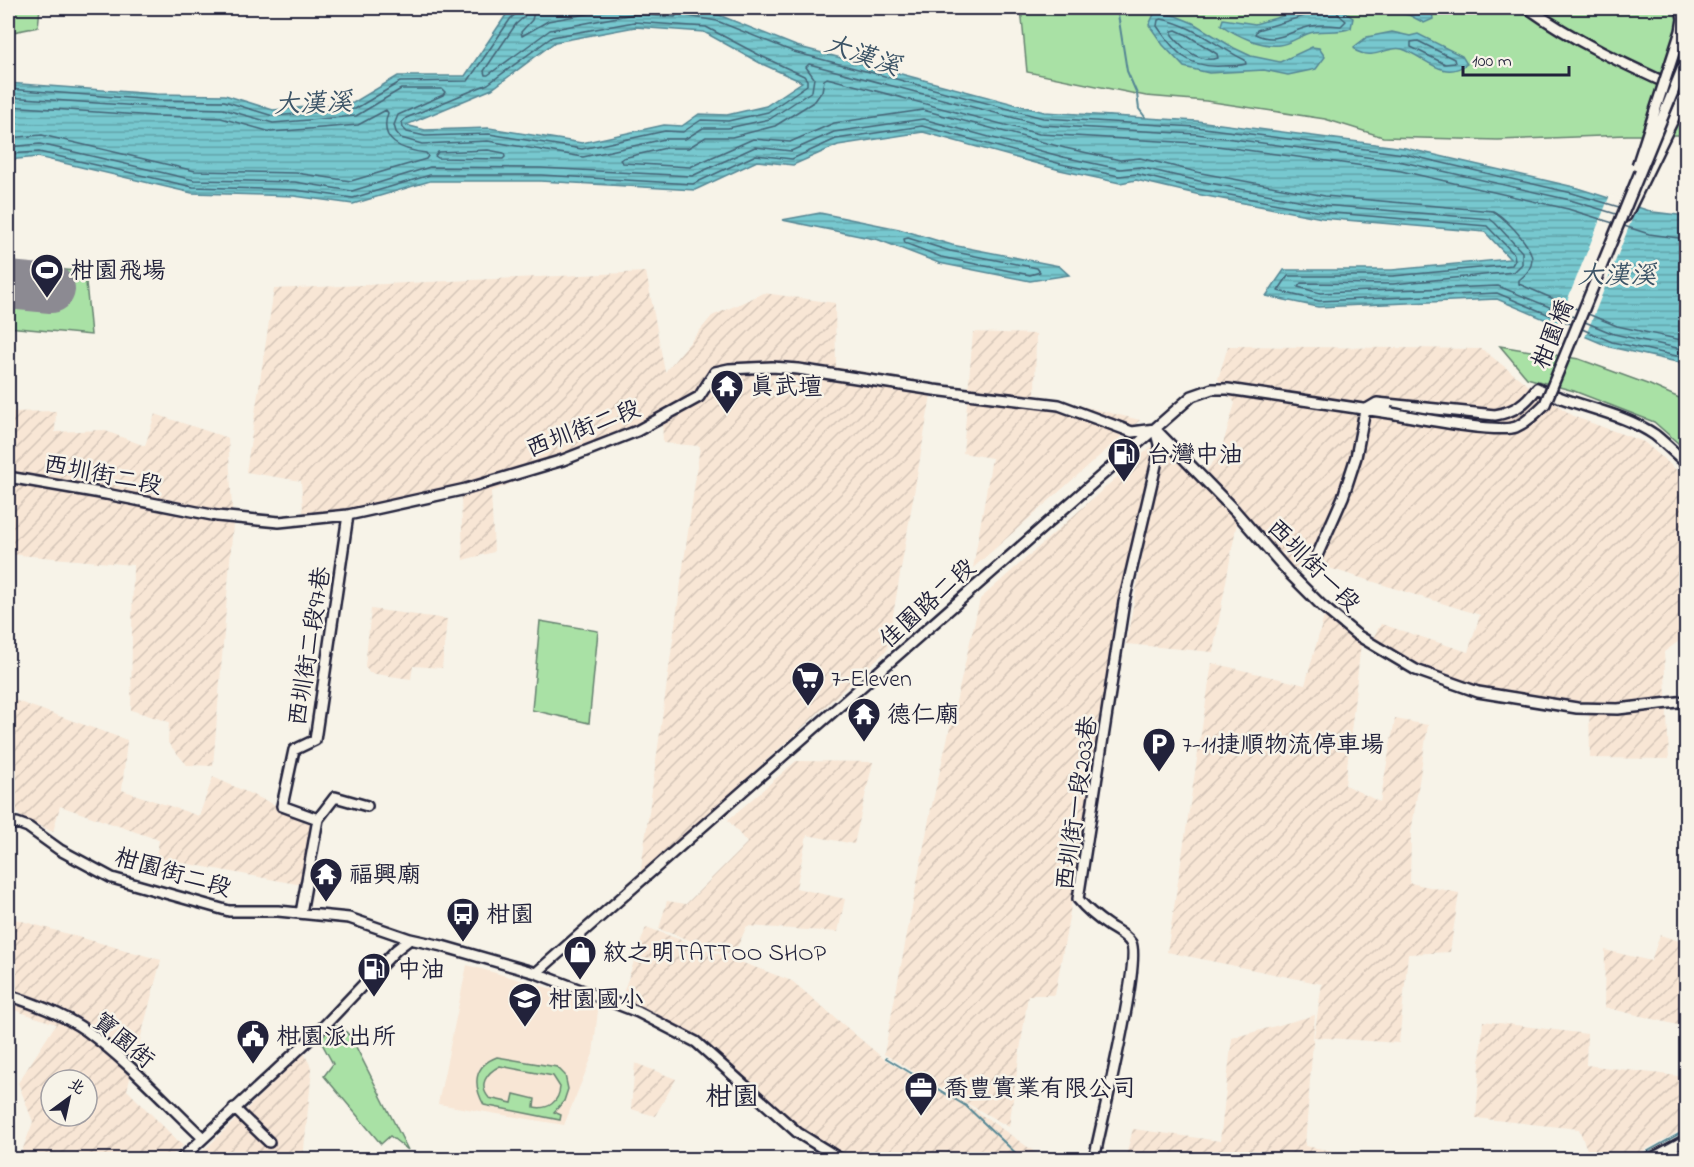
<svg xmlns="http://www.w3.org/2000/svg" width="1694" height="1167" viewBox="0 0 1694 1167" font-family="'Indie Flower','LXGW WenKai TC',sans-serif">
<style>
.built{fill:#f8e6d5}
.industrial{fill:url(#industrial-furrows);fill-rule:evenodd}
.green{fill:#a9e1a5;stroke:#668270;stroke-width:1.5;fill-rule:evenodd}
.water{fill:url(#water-rules);stroke:#558694;stroke-width:1.5;fill-rule:evenodd}
.pier{fill:#f7f3e8}
.lines{fill:none;stroke-linecap:round;stroke-linejoin:round}
.shore{stroke:#446476;stroke-width:1.5}
.stream{stroke:#558694;stroke-width:2}
.runway{stroke:#8c8a92;stroke-width:48}
.minor-casing{stroke:#22223b;stroke-width:14}
.minor{stroke:#f7f3e8;stroke-width:9}
.minor-bridge-casing{stroke:#22223b;stroke-width:14;stroke-linecap:butt}
.minor-bridge{stroke:#f7f3e8;stroke-width:9}
.labels{text-anchor:middle;stroke-width:5;stroke-linejoin:round;paint-order:stroke}
.poi-label{font-size:24px;fill:#22223b;stroke:#f7f3e8;text-anchor:start}
.street-label{font-size:24px;fill:#22223b;stroke:#f7f3e8}
.water-label{font-size:26px;font-style:italic;fill:#3c5467;stroke:#f7f3e8}
.quarter-label{font-size:27px;fill:#22223b;stroke:#f7f3e8}
</style>
<defs>
<pattern id="industrial-furrows" width="10" height="10" patternUnits="userSpaceOnUse" patternTransform="scale(1.5)"><rect width="10" height="10" fill="#f8e6d5"/><path d="M-1 1l2-2M0 10L10 0M9 11l2-2" fill="none" stroke="#d4c5b8"/></pattern>
<pattern id="water-rules" width="6" height="5" patternUnits="userSpaceOnUse" patternTransform="scale(1.5)"><rect width="6" height="5" fill="#77c8cf"/><path d="M0 2.5h6" fill="none" stroke="#61a2a9"/></pattern>
</defs>
<rect width="100%" height="100%" fill="#f7f3e8"/>
<filter id="ink" filterUnits="userSpaceOnUse"><feTurbulence type="fractalNoise" baseFrequency=".0167" numOctaves="2"/><feDisplacementMap in="SourceGraphic" scale="12" xChannelSelector="R" yChannelSelector="G"/><feConvolveMatrix kernelMatrix="1 2 1 2 8 2 1 2 1" color-interpolation-filters="sRGB"/></filter>
<g filter="url(#ink)">
<!-- built -->
<path class="built" d="M467,965l132,37 -6,52 -29,71 -126,-21z"/>
<!-- industrial -->
<path class="industrial" d="M646,272l19,100 47,-56 52,-23 71,10 1,64 97,16 -46,267 -247,226 60,-430 -37,-3 -1,-26 -171,75 3,60 -31,8 -2,-64 -157,28 -3,-43 -55,-9 28,-183z
M973,332l63,2 -1,61 105,25 -167,148 19,-110 -29,-5z
M1228,346l254,3 47,37 46,31 69,25 42,36v158l-22,16 5,107 -79,-1 -1,-55 -108,-15 -66,-22 -42,-28 8,-14 87,28 12,-37 -167,-52 -19,5 -89,-96 15,-18 15,-51 -17,-24z
M56,411l-1,21 48,-2 42,16 10,-32 73,24 5,86 -20,242 -26,-1 -19,-22 1,-21 -38,-12 2,-145 -125,-11v-142z
M1154,444l-99,551h-27l-19,132 -53,-30 89,62h-195l-31,-20 -9,-4 -104,-91 -85,-45 25,-72 146,54 92,78 61,35 1,4 1,-7 -63,-37 47,-245 49,-210z
M1163,445l74,77 -24,130 -87,-8z
M371,609l76,10 -5,49 -29,-2 -2,13 -42,-6 -4,-7z
M1325,613l36,30 -16,142 35,17 15,-83 33,6 -17,108 -1,50 49,10 -9,59 -42,2 -9,89 -85,-6 8,-53 -155,-32 45,-289 93,22z
M8,698l119,42 -5,50 77,26 14,-39 100,45 -11,63 -146,-27 3,-18 -99,-34 -7,26 -32,-15 -13,-16z
M796,761l77,1 -19,82 -47,-9 -11,53 49,11 -7,33 -91,-6 -14,30 -74,-27 8,-28 19,3 61,-61 -19,-23z
M8,888l8,4 -5,26 150,42 -34,130 56,56 -16,13h-148l14,-37 -15,-39 38,-59 -48,-16zM51,1080h36v36h-36z
M1660,935l26,8v84l-82,-20 1,-57 46,11z
M1315,1015l-10,131 44,8 -1,5h-223l8,-30 87,12 12,-103z
M1483,1021l104,13 -1,31 100,12v51l-59,31 -36,1 -12,-31 -103,-11z
M304,1053l8,16 -9,90 -109,1z
M635,1063l41,16 -21,37 -24,-7z"/>
<!-- green -->
<path class="green" d="M8,8h32l-2,19 -30,6z
M1021,8h665v127h-59l-129,5 -115,-3 -58,-18 -119,-18 -60,-5 -119,-24z
M8,264l77,8 6,63 -83,-8z
M1500,346l79,13 71,26 36,16v49l-32,-28 -80,-31 -47,-13z
M540,621l58,10 -9,92 -57,-13z
M333,1025l10,3 9,11 56,111 -18,-14 -9,8 -57,-68 9,-12 -14,-26z
M497,1057l60,10 8,8 3,14 -4,12 -10,11 7,3 -1,5 -76,-15c-11,-20 -11,-39 13,-48zM500,1066l53,10 7,11c-1,15 -12,23 -26,20l1,-8 -21,-5 -2,9 -23,-5c-11,-13 -3,-25 11,-32z"/>
<!-- water -->
<path class="water" d="M520,8h154l45,7 77,31 248,66 153,9 208,27 169,39 79,25 33,4v148l-76,-17 -113,-48 -179,8 -52,-11 18,-26h108l118,-11 -25,-27 -163,-14 -126,-24 -60,-14 -16,3 -60,-13 -137,-38 -85,13 -45,20 -36,-4 -62,29 -155,-9h-110l-77,23 -59,-8 -102,-3 -154,-36 -30,3v-77l148,11 69,1 48,15 80,-7 45,-27h67l43,-64zM635,27l69,5 56,31 42,19 -36,24 -39,9 -28,-1 -17,12 -18,-1 -82,18 -93,-15 -64,2 -19,-5 86,-36 63,-47z
M1310,8h29l14,10 -2,10c-12,5 -23,2 -37,4 -12,2 -23,12 -35,13 -19,2 -43,-10 -58,-20l2,-6 32,5z
M1373,8h55l4,3 1,8 -9,4 -15,-8z
M1155,12l21,4 17,7 41,25 17,8 29,6 32,-15 7,1 6,9 -9,12 -28,6 -24,-5 -55,3 -25,-6 -21,-22 -14,-20z
M1392,32l18,4 8,-2 44,22 5,8c-25,18 -42,-8 -65,-15 -14,-4 -27,12 -46,2l-2,-4 13,-10z
M820,213l79,16 53,16 107,21 10,9 -39,6 -91,-18 -60,-23 -97,-20z"/>
<!-- pier -->
<path class="pier" d="M1610,195l28,9 -54,136 -28,-12z"/>
<g class="lines">
<!-- shore -->
<path class="shore" d="M526,8l-2,9 -8,7 -32,47 1,4h3l62,-45 83,-16 42,3 2,-3v-6
M535,8l-3,12 -11,12 1,4 26,-15 71,-13
M684,8l1,4 3,4 29,5 77,31 249,66 153,9 208,27 168,39 47,14
M1308,8l-1,4 -3,4 -47,14 -2,4c23,11 35,-4 57,-8 10,-2 19,-1 29,0l5,-5 -8,-7 -2,-6
M1161,19c32,6 55,27 84,41l1,4c-8,2 -16,2 -24,2 -35,2 -47,-14 -65,-40l1,-6z
M634,22l72,5 57,30 41,19 3,4v5l-39,27 -40,9 -27,-1 -18,12 -18,-1 -83,18 -93,-15 -64,2 -18,-4 -4,-4 -1,-6 4,-4 82,-34 64,-47z
M1176,30l11,5 30,19 1,4c-19,6 -35,-10 -46,-23v-4z
M1418,41l36,18 1,4 -10,1 -34,-17v-5z
M8,89l147,11 69,1 49,15 82,-7 45,-27 68,-1 43,-63 6,-5 1,-5
M8,97l147,10 68,2 50,14 83,-7 45,-27h41l3,3 -2,3 -45,20 -4,10 2,7 5,6 21,6 66,-3 95,16 82,-18h20l18,-11h25l42,-9 42,-28 2,-13 -8,-11 3,-3 232,61 155,9 207,28 167,38 46,14
M8,106l147,10 66,2 50,14 87,-7 28,-15 2,3c-10,29 14,37 38,40l2,3 -2,3 -75,22 -55,-8 -101,-2 -153,-36 -34,3
M8,147l32,-3 154,36 101,2 57,9 78,-24 111,1 151,8 63,-29 36,4 43,-19 89,-13 140,38 57,12 19,-2 60,14 124,24 167,14 5,4 27,29v12l-8,8 -121,12 -92,-1 -3,4 22,6 178,-7 76,31
M488,150l16,3 1,4 -2,2 -65,-1 -3,-2 3,-4z
M8,154l31,-2 154,35 102,3 58,8 77,-23h111l152,9 63,-29 36,4 44,-20 86,-13 139,38 58,12 18,-2 60,15 125,23 165,14 27,28 1,6 -3,5 -119,11h-105l-10,15 41,10 178,-8 74,31
M1624,226l25,8 37,5
M908,238l42,13 87,17 3,4 -10,3 -89,-18 -36,-14 -1,-4z
M1577,309l-58,-25v-4c24,-18 10,-34 -5,-51 -7,-7 -13,-14 -21,-18l-168,-15 -124,-23 -61,-15 -20,2 -55,-12 -142,-38 -89,13 -44,19 -37,-3 -63,28 -67,-4 -3,-3 3,-2 43,-10h22l18,-11h26l43,-11 40,-25 7,-10 2,-11 3,-2 212,56 156,9 206,28 167,38 45,14
M1588,314l29,12 69,15
M1585,322l29,12 72,16
M1582,329l30,13 74,16"/>
<!-- stream -->
<path class="stream" d="M1117,8l10,63 10,23 2,15 6,8
M886,1058l80,48 57,54
M1632,1160l54,-30"/>
<!-- runway -->
<path class="runway" d="M8,285l43,4"/>
<!-- minor casing -->
<g class="minor-casing">
<path id="minor" d="M1528,8c49,35 103,59 158,84
M1626,216l60,-123
M1157,431l78,80 55,63 32,32 35,29 59,35 62,22 99,16 41,1 68,-8
M8,477l98,17 111,22 62,6 69,-7 118,-26 97,-29 74,-29 62,-34 16,-25 14,-3 43,-2 26,2 136,21 125,15 73,27 23,-3
M1316,558l27,-61 13,-40 9,-47 12,-7 118,12c19,-3 30,-11 42,-27 36,18 85,24 118,47 11,9 21,19 31,28
M318,819l17,-22 32,9
M8,825l9,-2 11,4 32,23 52,28 117,33h49l71,7 61,21 32,7 94,27 102,39 58,30 102,91 44,27
M301,913l17,-94 -36,-13 12,-56 21,-10 33,-225
M536,973l656,-577 20,-7h16l162,24
M8,995c27,9 55,19 79,36 42,31 78,71 115,106
M234,1108l35,34
M180,1160l145,-135 71,-75 14,-11
M1094,1160c6,-32 48,-200 37,-217 -5,-8 -14,-12 -22,-17 -12,-8 -22,-16 -31,-27l46,-297 36,-154 -5,-19
M1649,1160l37,-20"/>
</g>
<!-- minor -->
<use href="#minor" class="minor"/>
<!-- minor-bridge casing -->
<g class="minor-bridge-casing">
<path id="minor-bridge" d="M1637,166l44,-135 2,-12 -2,-11
M1390,413c23,4 108,21 126,14 11,-5 20,-14 29,-23l141,-344"/>
</g>
<!-- minor-bridge -->
<use href="#minor-bridge" class="minor-bridge"/>
</g>
</g>
<!-- icons -->
<defs>
<g id="stadium-pin" transform="scale(1.725)"><path d="M0 17L-7.5 6A9.5 9.5 0 1 1 7.5 6Z" fill="#22223b" stroke="#f7f3e8"/><path d="M0-5a6.5 5 0 1 0 0 10a6.5 5 0 1 0 0-10ZM-3.5-1.8h7v3.6h-7Z" fill="#fff"/></g>
<g id="temple-pin" transform="scale(1.725)"><path d="M0 17L-7.5 6A9.5 9.5 0 1 1 7.5 6Z" fill="#22223b" stroke="#f7f3e8"/><path d="M0-6L5-2H3V0L6.5 2.5H4V6H1.5V3h-3V6H-4V2.5H-6.5L-3 0V-2H-5Z" fill="#fff"/></g>
<g id="fuel-pin" transform="scale(1.725)"><path d="M0 17L-7.5 6A9.5 9.5 0 1 1 7.5 6Z" fill="#22223b" stroke="#f7f3e8"/><path d="M-5.5-6h7V0h2V4h1.3V-2.5L3-4.5l.8-.8L6-3V5H2.5V1h-1V6h-7ZM-4.2-4.7v3.2H.2V-4.7Z" fill="#fff"/></g>
<g id="supermarket-pin" transform="scale(1.725)"><path d="M0 17L-7.5 6A9.5 9.5 0 1 1 7.5 6Z" fill="#22223b" stroke="#f7f3e8"/><path d="M-6-5.5h2.5l.6 2H6L4.5 2H-2.5L-4.4-4H-6ZM-1.5 3.2a1.3 1.3 0 1 0 .1 0ZM3 3.2a1.3 1.3 0 1 0 .1 0Z" fill="#fff"/></g>
<g id="parking-pin" transform="scale(1.725)"><path d="M0 17L-7.5 6A9.5 9.5 0 1 1 7.5 6Z" fill="#22223b" stroke="#f7f3e8"/><path d="M-3.5-5.5H1a3.5 3.5 0 0 1 0 7H-1V5.5H-3.5ZM-1-3.4V-.6H.8a1.4 1.4 0 0 0 0-2.8Z" fill="#fff"/></g>
<g id="bus-pin" transform="scale(1.725)"><path d="M0 17L-7.5 6A9.5 9.5 0 1 1 7.5 6Z" fill="#22223b" stroke="#f7f3e8"/><path d="M-5-6H5V4H4V6H2V4H-2V6H-4V4H-5ZM-3.5-4V0h7V-4ZM-3.5 1.2v1.5H-2V1.2ZM2 1.2v1.5H3.5V1.2Z" fill="#fff"/></g>
<g id="shop-pin" transform="scale(1.725)"><path d="M0 17L-7.5 6A9.5 9.5 0 1 1 7.5 6Z" fill="#22223b" stroke="#f7f3e8"/><path d="M-5-2.5h2.3a2.7 3.5 0 0 1 5.4 0H5L5.5 6h-11ZM-1.5-2.5h3a1.5 2.3 0 0 0-3 0Z" fill="#fff"/></g>
<g id="school-pin" transform="scale(1.725)"><path d="M0 17L-7.5 6A9.5 9.5 0 1 1 7.5 6Z" fill="#22223b" stroke="#f7f3e8"/><path d="M0-5L7-2L0 1L-7-2ZM-4 1L0 2.5L4 1V4Q0 6-4 4Z" fill="#fff"/></g>
<g id="civic-pin" transform="scale(1.725)"><path d="M0 17L-7.5 6A9.5 9.5 0 1 1 7.5 6Z" fill="#22223b" stroke="#f7f3e8"/><path d="M-.6-6.5H3V-4.5H.6V-3L4-1V1h2V6H-6V1h2V-1L-.6-3ZM-1.2 2.5V6h2.4V2.5Z" fill="#fff"/></g>
<g id="office-pin" transform="scale(1.725)"><path d="M0 17L-7.5 6A9.5 9.5 0 1 1 7.5 6Z" fill="#22223b" stroke="#f7f3e8"/><path d="M-6-3h4V-5.5h4V-3h4V5H-6ZM-1-4.5V-3h2v-1.5ZM-6 0V1H6V0Z" fill="#fff"/></g>
</defs>
<g fill-rule="evenodd">
<use href="#stadium-pin" x="47" y="270"/>
<use href="#temple-pin" x="727" y="386"/>
<use href="#fuel-pin" x="1124" y="454"/>
<use href="#supermarket-pin" x="808" y="678"/>
<use href="#temple-pin" x="864" y="714"/>
<use href="#parking-pin" x="1159" y="744"/>
<use href="#temple-pin" x="326" y="874"/>
<use href="#bus-pin" x="463" y="914"/>
<use href="#shop-pin" x="580" y="952"/>
<use href="#fuel-pin" x="374" y="969"/>
<use href="#school-pin" x="525" y="999"/>
<use href="#civic-pin" x="253" y="1036"/>
<use href="#office-pin" x="921" y="1088"/>
</g>
<g class="labels">
<!-- poi labels -->
<g class="poi-label">
<text x="70" y="278">柑園飛場</text>
<text x="750" y="394">真武壇</text>
<text x="1147" y="462">台灣中油</text>
<text x="831" y="686">7-Eleven</text>
<text x="887" y="722">德仁廟</text>
<text x="1182" y="752">7-11捷順物流停車場</text>
<text x="349" y="882">福興廟</text>
<text x="486" y="922">柑園</text>
<text x="603" y="960">紋之明TATTOO SHOP</text>
<text x="397" y="977">中油</text>
<text x="548" y="1007">柑園國小</text>
<text x="276" y="1044">柑園派出所</text>
<text x="944" y="1096">喬豊實業有限公司</text>
</g>
<!-- street labels -->
<g class="street-label">
<text transform="translate(1552 334) rotate(-68)" y="8">柑園橋</text>
<text transform="translate(583 428) rotate(-21)" y="8">西圳街二段</text>
<text transform="translate(103 474) rotate(11)" y="8">西圳街二段</text>
<text transform="translate(1314 565) rotate(45)" y="8">西圳街一段</text>
<text transform="translate(927 603) rotate(-42)" y="8">佳園路二段</text>
<text transform="translate(309 646) rotate(-81)" y="8">西圳街二段97巷</text>
<text transform="translate(1076 803) rotate(-82)" y="8">西圳街一段203巷</text>
<text transform="translate(173 872) rotate(16)" y="8">柑園街二段</text>
<text transform="translate(124 1040) rotate(40)" y="8">寶園街</text>
</g>
<!-- water labels -->
<g class="water-label">
<text transform="translate(863 54) rotate(19)" y="9">大漢溪</text>
<text transform="translate(313 102) rotate(-2)" y="9">大漢溪</text>
<text x="1617" y="283">大漢溪</text>
</g>
<!-- quarter labels -->
<g class="quarter-label">
<text x="732" y="1105">柑園</text>
</g>
</g>
<!-- margin -->
<rect width="1694" height="1167" fill="none" stroke="#f7f3e8" stroke-width="30"/>
<rect x="15" y="15" width="1664" height="1137" fill="none" stroke="#22223b" stroke-width="2" filter="url(#ink)"/>
<!-- north arrow -->
<g transform="translate(69 1098) rotate(33)"><circle r="28" fill="#f7f3e8" stroke="#a29fa3" stroke-width="1.5"/>
<path d="M0-4.5L10 22L0 15L-10 22Z" fill="#22223b"/>
<text y="-9" font-size="16" font-weight="bold" text-anchor="middle" fill="#22223b">北</text>
</g>
<!-- scale -->
<path d="M1463 66v9h106v-9" fill="none" stroke="#22223b" stroke-width="3"/>
<text x="1472" y="66" font-size="18" fill="#22223b" stroke="#f7f3e8" stroke-width="4.5" paint-order="stroke">100 m</text>
</svg>
